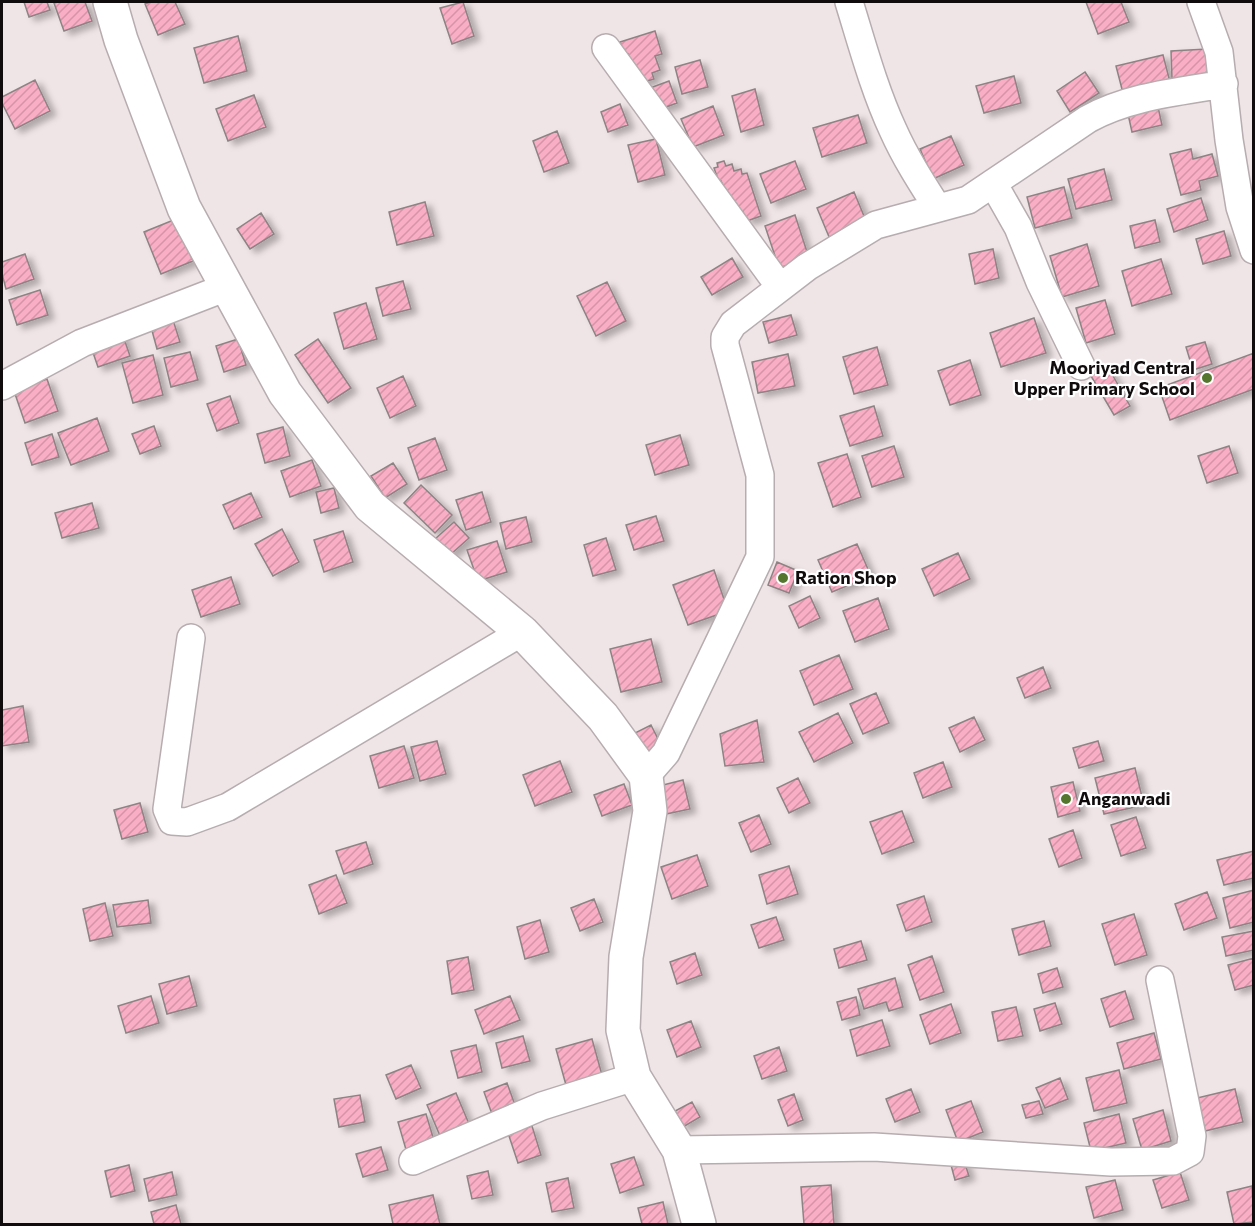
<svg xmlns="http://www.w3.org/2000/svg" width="1255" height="1226" viewBox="0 0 1255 1226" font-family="Commissioner,sans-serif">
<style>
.building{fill:url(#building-hatch);stroke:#8d8385;stroke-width:1.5;filter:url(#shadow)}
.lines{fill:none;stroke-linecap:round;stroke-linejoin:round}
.minor-casing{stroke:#b7acaf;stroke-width:30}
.major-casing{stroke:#b7acaf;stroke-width:36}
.minor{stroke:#fff;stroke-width:27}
.major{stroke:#fff;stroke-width:33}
.poi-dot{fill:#55762e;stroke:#fff;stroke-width:2}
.labels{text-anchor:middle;stroke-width:4.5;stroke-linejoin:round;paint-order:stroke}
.poi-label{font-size:18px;font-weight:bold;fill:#100c0d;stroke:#fff;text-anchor:start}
</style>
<defs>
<pattern id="building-hatch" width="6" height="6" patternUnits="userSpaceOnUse" patternTransform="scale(1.5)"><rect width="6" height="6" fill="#faaec5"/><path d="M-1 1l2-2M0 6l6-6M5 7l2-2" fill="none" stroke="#d594a8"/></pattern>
<filter id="shadow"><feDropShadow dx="6" dy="4" stdDeviation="3" flood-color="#0004"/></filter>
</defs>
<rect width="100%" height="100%" fill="#efe4e6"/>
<!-- building -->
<path class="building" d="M24,2h23l3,8 -21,7z
M58,2h27l7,19 -28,10 -10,-28z
M150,2h25l10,22 -27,11 -13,-31z
M463,2l11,34 -22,8 -12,-36z
M1086,2h35l8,20 -31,12z
M655,31l7,23 -7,2 5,14 -8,3 2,6 -13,4 -6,-6 -7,-23 -3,2 -5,-14z
M238,36l9,35 -43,12 -10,-35z
M1207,49l1,30h-36l-1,-28z
M1163,55l7,27 -47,11 -7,-27z
M700,60l8,27 -26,7 -7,-27z
M1085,72l14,21 -29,19 -13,-21z
M1014,76l7,27 -37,10 -8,-27z
M35,80l15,31 -35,18 -13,-26v-6z
M669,81l8,22 -19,7 -8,-22z
M755,89l9,36 -23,7 -9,-36z
M254,95l12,32 -38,14 -12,-32z
M620,104l8,21 -20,7 -7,-20z
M713,106l11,29 -31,12 -12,-28z
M1158,107l4,18 -30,7 -4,-18z
M858,115l9,28 -45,14 -9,-29z
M557,131l12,32 -25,9 -11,-31z
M951,136l13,29 -31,14 -13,-30z
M656,139l9,36 -27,7 -10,-37z
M1191,149l2,10 19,-5 6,22 -19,5 2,9 -20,5 -11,-41z
M724,161l2,5 6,-2 2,7 7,-2 1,5 5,-1 14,43 -14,5 -4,-9 -6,2 -16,-33 -2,1 -5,-14 4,-1 -1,-4z
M795,161l11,28 -35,14 -11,-29z
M1104,169l8,31 -36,9 -8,-30z
M1064,187l8,31 -37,10 -8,-31z
M854,192l15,36 -37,16 -15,-36z
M1201,198l7,22 -34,12 -7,-23z
M425,202l9,34 -37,9 -8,-33z
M261,213l13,21 -24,15 -13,-20z
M795,215l14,43 -30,10 -14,-42z
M176,219l17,42 -32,13 -17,-42z
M1155,220l5,22 -25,6 -5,-22z
M1224,231l7,25 -28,8 -7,-25z
M1087,244l12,42 -37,11 -12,-41z
M993,249l6,29 -24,6 -6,-30z
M25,254l9,25 -28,10 -4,-15v-12z
M732,258l11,19 -31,18 -11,-18z
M1161,259l11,35 -40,12 -10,-35z
M403,281l8,28 -28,7 -7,-28z
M607,282l19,39 -30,15 -19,-40z
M40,290l8,25 -31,10 -8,-25z
M1105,300l10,34 -29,9 -10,-35z
M366,303l11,36 -33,10 -10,-36z
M791,315l6,20 -28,8 -6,-21z
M1034,318l12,35 -45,14 -11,-34z
M173,320l7,22 -23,7 -6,-22z
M122,333l8,23 -32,11 -8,-23z
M238,339l8,26 -22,7 -8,-26z
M318,339l33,49 -23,15 -33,-48z
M1205,342l7,22 -19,6 -7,-23z
M877,347l11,38 -34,9 -11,-37z
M190,352l8,28 -27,7 -7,-29z
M1254,353v36l-84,31 -11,-32z
M788,354l7,32 -37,7 -6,-31z
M153,355l10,40 -30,8 -11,-40z
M970,360l11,35 -31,10 -12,-34z
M1108,367l22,39 -16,9 -23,-39z
M403,376l13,30 -26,12 -13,-30z
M47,379l11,32 -33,12 -11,-32z
M230,396l9,27 -22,8 -10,-27z
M874,406l9,30 -33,10 -10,-30z
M97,418l12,33 -38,14 -13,-32z
M154,426l7,20 -21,8 -8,-20z
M283,427l7,29 -25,7 -8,-29z
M52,434l7,23 -27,8 -7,-22z
M680,435l9,30 -34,10 -9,-30z
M435,438l12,32 -28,10 -11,-32z
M894,446l10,31 -32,10 -10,-31z
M1229,446l9,27 -31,10 -9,-27z
M847,454l14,43 -28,10 -15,-44z
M312,460l9,26 -31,11 -9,-26z
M393,463l14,21 -22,14 -14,-22z
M421,485l31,30 -17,18 -31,-30z
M334,488l5,20 -18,5 -5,-21z
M482,492l9,30 -25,8 -10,-30z
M251,493l11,24 -28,12 -11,-24z
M92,503l7,25 -37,10 -7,-25z
M656,516l8,25 -30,9 -8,-25z
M526,517l6,25 -26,7 -6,-26z
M454,522l15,16 -19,17 -15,-16z
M282,529l17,33 -26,14 -18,-32z
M343,531l10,31 -29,10 -10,-32z
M606,538l10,32 -23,6 -9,-31z
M497,541l10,31 -29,9 -11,-31z
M857,544l14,32 -39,16 -14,-32z
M958,553l12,26 -36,17 -12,-27z
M777,562l21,9 -9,22 -21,-8z
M714,570l14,41 -40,14 -15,-40z
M231,577l9,27 -39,13 -9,-27z
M810,596l10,22 -21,10 -10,-22z
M878,598l11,31 -34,13 -12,-31z
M651,639l11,43 -41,10 -11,-43z
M839,655l14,34 -39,16 -14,-34z
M1043,667l8,21 -26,10 -8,-20z
M876,693l13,30 -26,11 -13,-30z
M23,706l6,36 -27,4v-36z
M838,713l15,30 -39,19 -15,-30z
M974,717l11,23 -25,12 -11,-24z
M757,720l7,42 -39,4 -5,-32z
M651,725l12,24 -21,10 -11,-24z
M437,741l9,33 -26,7 -9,-34z
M1098,741l6,20 -25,7 -6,-20z
M404,746l10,32 -35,10 -9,-32z
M560,761l12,31 -37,14 -12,-31z
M943,762l9,25 -29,11 -9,-25z
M1135,768l9,37 -40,9 -9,-36z
M798,778l12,25 -21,10 -12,-25z
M683,780l7,29 -24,5 -7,-28z
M1073,782l7,29 -22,6 -7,-30z
M624,784l8,21 -30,11 -8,-21z
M140,803l8,29 -26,7 -8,-29z
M902,811l12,31 -32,12 -12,-32z
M759,815l12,29 -20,8 -12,-29z
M1136,817l10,31 -25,8 -10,-31z
M1073,830l9,28 -23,9 -10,-28z
M366,842l7,22 -29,10 -8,-23z
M1254,851v27l-30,7 -7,-25z
M697,855l11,31 -36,13 -11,-32z
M789,866l9,28 -31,10 -8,-29z
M336,875l11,28 -28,11 -10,-29z
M1254,890v32l-24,6 -7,-30z
M1207,892l10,26 -33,12 -9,-26z
M924,896l8,26 -26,9 -9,-26z
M594,899l9,23 -23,9 -9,-23z
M148,900l3,23 -34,4 -4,-22z
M105,903l8,33 -23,5 -7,-32z
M1134,914l13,41 -32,10 -13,-41z
M776,917l8,23 -25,8 -8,-23z
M540,920l9,32 -24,7 -8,-32z
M1044,921l7,25 -32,9 -7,-26z
M1254,931v19l-28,6 -4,-19z
M861,941l6,19 -28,8 -5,-19z
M695,953l7,22 -25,9 -7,-22z
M932,956l12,36 -24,8 -12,-35z
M468,957l6,33 -22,4 -5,-33z
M1254,958v27l-19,5 -7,-25z
M1057,968l6,19 -20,6 -5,-19z
M189,976l8,30 -30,8 -8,-30z
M895,978l8,29 -14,4 -3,-9 -22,7 -6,-20z
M1125,991l9,28 -24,8 -9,-28z
M151,996l8,27 -33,10 -8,-27z
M510,996l10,24 -36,14 -9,-24z
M856,997l4,18 -18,5 -5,-18z
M1055,1003l7,21 -22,7 -6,-22z
M951,1004l10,29 -31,11 -10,-29z
M1016,1007l7,29 -25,5 -6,-29z
M882,1020l8,26 -33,10 -7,-26z
M691,1021l10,26 -24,10 -10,-27z
M1154,1033l7,26 -37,10 -7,-26z
M523,1036l7,25 -28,7 -6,-25z
M592,1039l10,36 -36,10 -10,-36z
M476,1045l6,27 -24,6 -7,-27z
M779,1047l8,24 -25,8 -8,-23z
M411,1065l10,23 -25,11 -10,-24z
M1119,1070l8,33 -33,8 -8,-33z
M1060,1078l8,21 -23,9 -9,-20z
M507,1083l8,22 -23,9 -8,-22z
M911,1089l9,23 -25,10 -9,-23z
M1235,1089l8,33 -38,9 -8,-33z
M456,1093l16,38 -29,12 -16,-38z
M794,1094l9,26 -15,6 -10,-26z
M360,1095l5,27 -26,5 -5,-28z
M971,1101l12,31 -25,10 -12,-32z
M1039,1101l4,13 -17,4 -4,-13z
M692,1102l8,15 -17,10 -8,-16z
M1163,1110l8,31 -29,9 -9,-31z
M426,1114l9,30 -28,9 -9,-31z
M1119,1114l7,29 -35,8 -7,-28z
M532,1126l9,29 -23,8 -10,-30z
M381,1147l7,23 -25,7 -7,-23z
M634,1157l10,28 -24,8 -9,-29z
M964,1161l5,15 -14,4 -4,-15z
M129,1165l6,26 -24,6 -6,-26z
M488,1171l5,24 -21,4 -5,-23z
M172,1172l5,23 -28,6 -5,-22z
M1180,1172l9,28 -27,8 -9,-28z
M568,1178l6,30 -22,4 -6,-29z
M1115,1180l8,30 -29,8 -8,-31z
M831,1185l3,39h-30l-3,-37z
M1252,1186l2,36 -20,2 -7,-32z
M433,1195l7,29h-47l-4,-19z
M663,1202l5,22h-26l-4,-16z
M176,1205l5,19h-27l-3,-12z"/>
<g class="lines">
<!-- minor casing -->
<g class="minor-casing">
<path id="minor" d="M849,2c13,42 25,87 44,128 12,27 28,52 44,77
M1201,2l18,50 10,88 11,67 14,43
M606,48l174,239
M993,183l25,44 22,55 41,84
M2,386l80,-43 145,-56
M191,638l-24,171 5,12 15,1 41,-15 294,-175
M646,776l20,-23 94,-196v-82l-35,-130v-8l8,-13 74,-57 69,-42 92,-25 120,-81c42,-23 90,-27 136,-35
M679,1150l195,-3 237,15 62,-1 17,-9 2,-16 -32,-156
M413,1161l129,-55 92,-29"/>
</g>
<!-- major casing -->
<g class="major-casing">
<path id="major" d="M110,2l11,38 63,168 101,185 85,113 152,126 81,85 43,59 4,35 -24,146 -3,73 11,47 45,73 20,74"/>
</g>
<!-- minor -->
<use href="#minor" class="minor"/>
<!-- major -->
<use href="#major" class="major"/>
</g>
<!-- markers -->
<g class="poi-dot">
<circle cx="1207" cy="378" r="6"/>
<circle cx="783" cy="578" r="6"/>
<circle cx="1066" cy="799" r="6"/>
</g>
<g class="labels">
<!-- poi labels -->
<g class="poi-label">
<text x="1195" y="374" text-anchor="end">Mooriyad Central<tspan x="1195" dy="21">Upper Primary School</tspan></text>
<text x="795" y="584">Ration Shop</text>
<text x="1078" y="805">Anganwadi</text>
</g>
</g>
<!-- border -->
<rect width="1255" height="1226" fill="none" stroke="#100c0d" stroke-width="6"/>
</svg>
